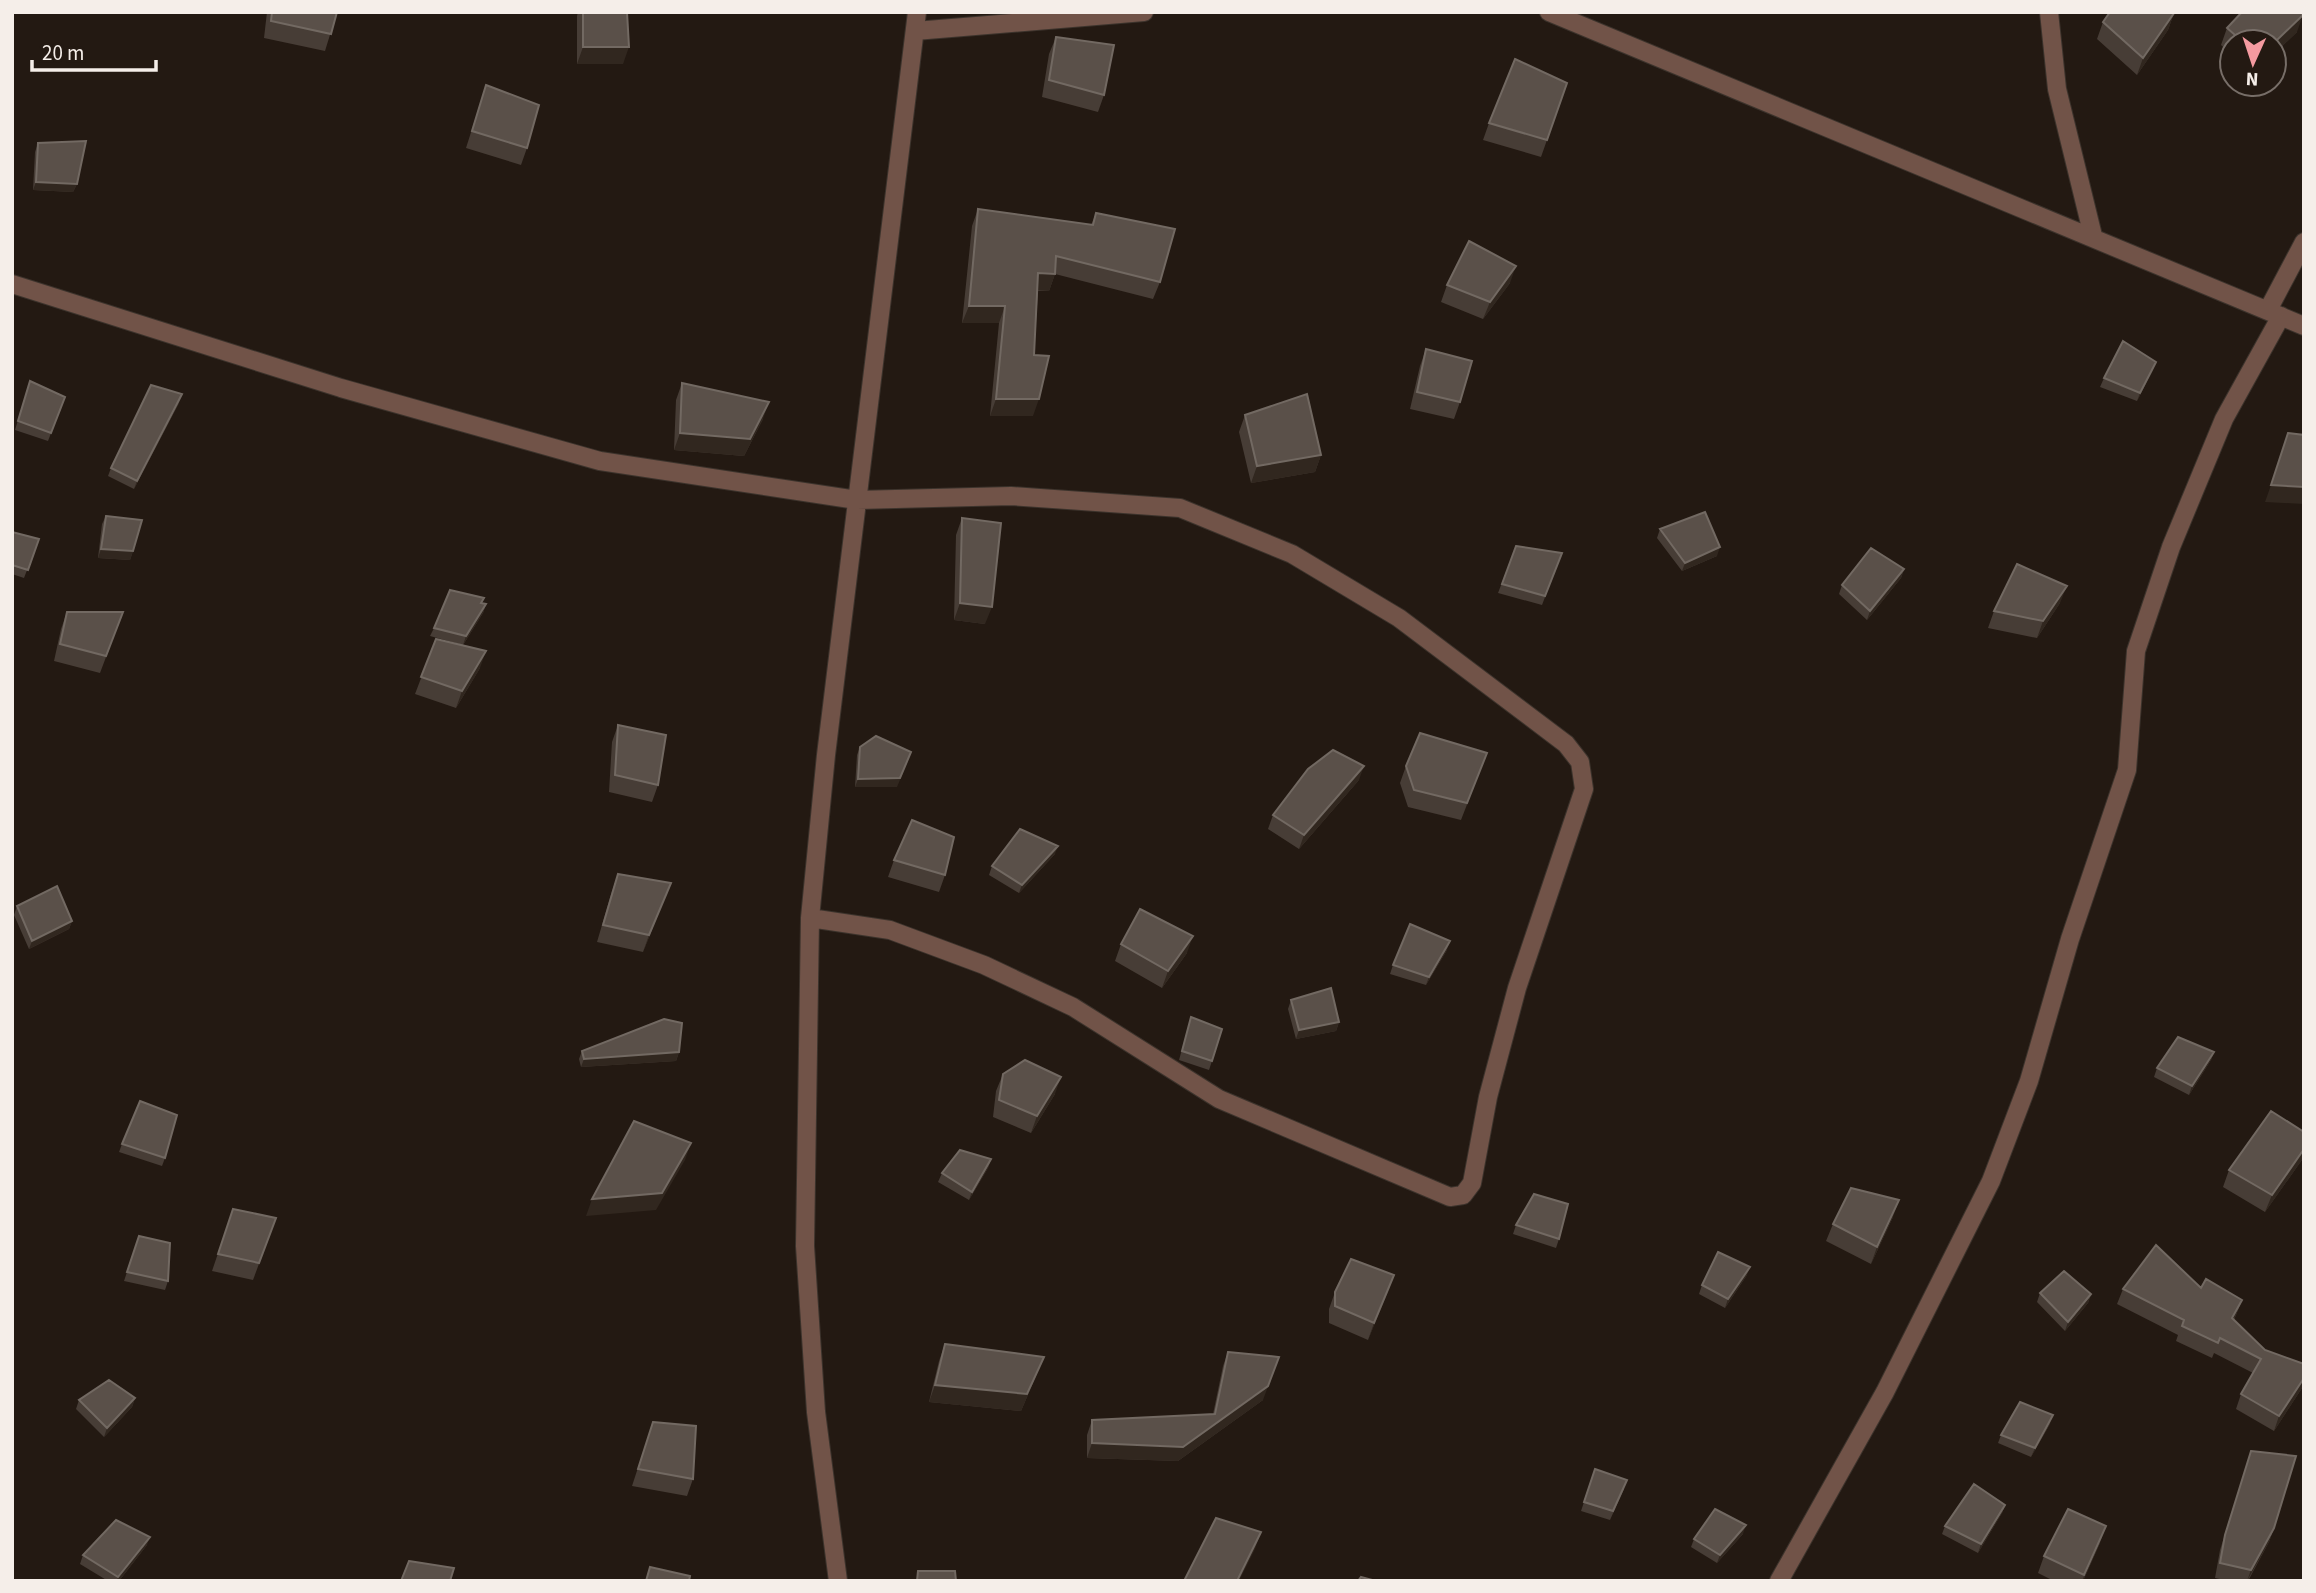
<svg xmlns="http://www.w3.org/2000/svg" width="2316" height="1593" viewBox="0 0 2316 1593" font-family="'Source Sans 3',sans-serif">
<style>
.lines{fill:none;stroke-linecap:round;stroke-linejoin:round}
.minor-casing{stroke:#3c332c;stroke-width:20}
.minor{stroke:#715348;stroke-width:18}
.wall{fill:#473d36}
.shaded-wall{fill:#31271f}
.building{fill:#5a5049;stroke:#726962;stroke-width:2}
</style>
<rect width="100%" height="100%" fill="#231912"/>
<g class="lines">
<!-- minor casing -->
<g class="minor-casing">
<path id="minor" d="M1549,12l755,314
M2049,12l8,77 36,147
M915,31l229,-19
M12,284l329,104 259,73 257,39 154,-4 169,12 112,46 107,64 167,126 14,18 4,27 -67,199 -29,109 -16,86 -9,12 -13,2 -231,-98 -146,-92 -89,-42 -94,-35 -80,-12
M2268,310l36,-68
M838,1581l-22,-169 -11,-166 5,-328 16,-163 91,-743
M1779,1581l106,-189 106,-211 38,-100 41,-142 57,-169 9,-119 35,-104 53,-128 57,-103"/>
</g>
<!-- minor -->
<use href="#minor" class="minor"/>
</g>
<!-- wall -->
<path class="wall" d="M267,12h70l-12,39 -61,-13z
M578,12h49l-4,52h-46v-48z
M2174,13l-6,17 -31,45 -40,-36 6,-17z
M2227,28l70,4 -23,22v-12h-42v13l-11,-10z
M1056,37l48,58 -6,17 -56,-15 7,-43z
M486,85l41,63 -6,17 -55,-17z
M1489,123l58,17 -6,17 -58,-17z
M38,143l39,41 -4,8 -40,-2 2,-38z
M978,209l113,16 5,-12 64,69 -7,17 -98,-25 -6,17h-11l-4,64 -1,61h-43l9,-93h-37l10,-97z
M1510,283l-27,36 -42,-17 6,-17z
M1426,349l34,53 -6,17 -44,-10 10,-43z
M2153,370l-16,31 -37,-14 4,-9z
M682,383l81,36 -19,37 -70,-6 2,-50z
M27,390l38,7 -17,44 -33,-11z
M179,403l-45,86 -26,-13 3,-8z
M1245,415l76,40 -6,17 -64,11 -12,-51z
M106,516l27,35 -3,9 -32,-2 4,-34z
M962,518l23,106 -31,-4 2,-85z
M1660,529l57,27 -35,15 -25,-33z
M12,532l27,7 -15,39 -12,-4z
M1516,546l46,7 -20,52 -44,-12z
M1904,569l-3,9 -34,42 -28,-26 3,-9z
M482,603l4,1 -3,9 -20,32 -33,-9 4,-8z
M2060,603l-23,35 -49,-10 6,-17z
M67,612h56l-23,61 -46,-12 7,-32z
M436,639l44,29 -24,40 -41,-14z
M618,725l40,60 -6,17 -43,-10 3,-50z
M860,747l37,40h-42l2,-32z
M1487,753l-26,67 -53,-13 -8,-24 6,-17z
M1359,780l-60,69 -31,-20 5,-14z
M1055,854l-36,39 -30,-18 3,-9z
M894,860l51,15 -6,17 -51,-15z
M618,874l46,26 -21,52 -46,-10 15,-51z
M17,906l55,15 -3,8 -40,20 -15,-34z
M1121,944l66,9 -25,35 -47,-27z
M1447,950l-21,35 -36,-11 3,-9z
M1291,1000l48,22 -3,9 -40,8 -8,-30z
M1191,1017l21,44 -3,9 -30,-10z
M582,1051l97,1 -3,9 -95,6 -2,-8z
M2214,1052l-3,8 -22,35 -35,-18 3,-9z
M1003,1074l52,20 -24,39 -38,-16 3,-26z
M122,1144l43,14 -3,8 -43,-14z
M2304,1149v8l-39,55 -42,-25 6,-17z
M991,1159l-3,9 -19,32 -31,-18 4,-9z
M233,1209l43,9 -23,62 -41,-9z
M1893,1217l-22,47 -45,-23 7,-17z
M1516,1225l43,14 -3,9 -43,-14z
M139,1236l29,45 -3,9 -41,-9z
M1394,1275l-26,65 -39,-17v-14l6,-17z
M1747,1275l-22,33 -26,-14 3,-9z
M2201,1288l41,12 -8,20 31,30 39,14v21l-30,46 -38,-22 5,-15 12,-21 -39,-20 -2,5 -36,-17 2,-6 -61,-31 6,-15z
M2040,1293l51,1 -3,9 -23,28 -28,-29z
M945,1344l99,13 -23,54 -92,-9 10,-41z
M1228,1352l35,48 -85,61 -91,-3v-23l5,-15 121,-6 10,-48z
M135,1398l-3,9 -28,30 -28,-28 3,-9z
M653,1422l40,57 -6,17 -55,-10z
M2050,1424l-19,33 -33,-14 3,-8z
M2251,1451l23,77 -5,14 -21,39h-19l-14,-3 5,-28z
M1595,1469l29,20 -14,31 -29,-9z
M2005,1505l-3,8 -24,40 -36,-19 3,-8z
M1743,1534l-26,29 -26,-16 3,-8z
M2100,1543l-17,38h-29l-16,-8 6,-17z
M147,1545l-28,36h-11l-28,-17 3,-9z"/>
<!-- shaded-wall -->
<path class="shaded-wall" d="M2174,13l-6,17 -31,45 6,-17z
M2303,15l-6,17 -23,22v-11z
M583,47h46l-6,17h-46z
M36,182l41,2 -4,8 -40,-2z
M1516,266l-6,17 -27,36 7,-17z
M1038,273l17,1 -6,17 -17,-1z
M969,306h36l-6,17h-37z
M2156,362l-3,8 -16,31 3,-8z
M182,394l-3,9 -45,86 3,-8z
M996,399h43l-6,17h-43z
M769,402l-6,17 -19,37 -70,-6 6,-17z
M1321,455l-6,17 -64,11 6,-17z
M2271,485l33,2v17l-39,-2z
M1720,547l-3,9 -35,15 3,-8z
M101,549l32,2 -3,9 -32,-2z
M1904,569l-3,9 -34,42 3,-9z
M2067,586l-7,17 -23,35 6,-17z
M960,603l32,4 -7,17 -31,-4z
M486,604l-3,9 -20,32 3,-9z
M486,651l-6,17 -24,40 6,-17z
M908,761l-11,26h-42l3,-8z
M1364,766l-5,14 -60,69 5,-14z
M1058,846l-3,8 -36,39 3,-8z
M671,883l-7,17 -21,52 6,-17z
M72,921l-3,8 -40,20 3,-8z
M1193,936l-6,17 -25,35 6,-17z
M1450,941l-3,9 -21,35 3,-8z
M1339,1022l-3,9 -40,8 3,-9z
M679,1052l-3,9 -95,6 3,-8z
M2214,1052l-3,8 -22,35 3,-9z
M1061,1077l-6,17 -24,39 6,-17z
M691,1143l-6,17 -29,50 -70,6 6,-17z
M2304,1149v8l-39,55 7,-17z
M991,1159l-3,9 -19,32 3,-8z
M1899,1200l-6,17 -22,47 6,-17z
M1750,1267l-3,8 -22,33 3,-9z
M1394,1275l-6,17 -20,48 6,-17z
M2091,1294l-3,9 -23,28 3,-9z
M2242,1300l-6,15 -10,18 6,-15z
M1044,1357l-23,54 -92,-9 6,-17z
M1279,1357l-16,43 -85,61 -91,-3 5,-15 91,4z
M2304,1378v7l-30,46 5,-15z
M135,1398l-3,9 -28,30 3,-9z
M2053,1415l-3,9 -19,33 4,-9z
M2005,1505l-3,8 -24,40 3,-9z
M1746,1525l-3,9 -26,29 3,-8z
M2106,1526l-6,17 -17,38h-1z
M2274,1528l-5,14 -22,39 4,-11z
M1261,1532l-6,17 -16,32h-2z
M150,1537l-3,8 -28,36h-2l1,-4z"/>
<!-- building -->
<path class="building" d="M272,12h65l-6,22 -60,-13z
M583,12h44l2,35h-46z
M2110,12h63l1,1 -31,45 -40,-36z
M2242,12h58l3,3 -29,28v-1h-31l-16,-14z
M1056,37l58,8 -10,50 -55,-15z
M1515,59l52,24 -20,57 -58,-17z
M486,85l53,20 -12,43 -55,-17z
M86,141l-9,43 -41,-2 2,-39z
M978,209l115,16 3,-12 79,16 -15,53 -104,-26 -1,18 -17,-1 -4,82 15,1 -10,43h-43l9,-93h-36z
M1469,241l47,25 -26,36 -43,-17z
M2123,341l33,21 -16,31 -36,-15z
M1426,349l46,12 -12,41 -43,-10z
M30,381l35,16 -14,36 -33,-12z
M682,383l87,19 -19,37 -70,-6z
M151,385l31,9 -45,87 -26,-13z
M1307,394l14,61 -64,11 -12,-51z
M2288,433l16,2v52l-33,-2z
M1705,512l15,35 -35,16 -25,-34z
M106,516l36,4 -9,31 -32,-2z
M962,518l39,5 -9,84 -32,-4z
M12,532l27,7 -11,31 -16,-5z
M1516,546l46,7 -17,43 -43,-12z
M1871,548l33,21 -34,42 -28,-26z
M2017,564l50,22 -24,35 -49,-10z
M450,590l34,8 -3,5 5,1 -20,32 -32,-8z
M67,612h56l-17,44 -46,-12z
M436,639l50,12 -24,40 -41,-14z
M618,725l48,10 -8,50 -43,-10z
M1420,733l67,20 -20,50 -53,-13 -8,-24z
M876,736l35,16 -11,26 -42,1 2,-32z
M1333,750l31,16 -60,69 -31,-20 35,-46z
M912,820l42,17 -9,38 -51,-15z
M1020,829l38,17 -36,39 -30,-19z
M618,874l53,9 -22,52 -46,-10z
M57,886l15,35 -40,20 -15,-35z
M1140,909l53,27 -25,35 -47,-27z
M1410,924l40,17 -21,36 -36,-12z
M1331,988l8,34 -40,8 -8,-30z
M1191,1017l31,12 -10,32 -30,-10z
M664,1019l18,4 -3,29 -95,7 -2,-8z
M2178,1037l36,15 -22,34 -35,-18z
M1025,1060l36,17 -24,39 -38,-16 4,-26z
M140,1101l37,14 -12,43 -43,-14z
M2271,1111l33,21v17l-32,46 -43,-25z
M634,1121l57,22 -29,50 -70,6z
M960,1150l31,9 -19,33 -30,-19z
M1851,1188l48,12 -22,47 -44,-23z
M1534,1194l34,10 -9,35 -43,-14z
M233,1209l43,9 -17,45 -41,-9z
M139,1236l31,7 -2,38 -41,-9z
M2156,1245l45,43 5,-9 36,21 -10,18 33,32 39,14v14l-25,38 -38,-22 20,-35 -41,-21 -2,5 -36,-17 2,-6 -61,-31z
M1718,1252l32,15 -22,32 -26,-14z
M1351,1259l43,16 -20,48 -39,-17v-14z
M2064,1271l27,23 -23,28 -28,-29z
M945,1344l99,13 -17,37 -92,-9z
M1228,1352l51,5 -11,29 -85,61 -91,-4v-23l123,-6z
M109,1380l26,18 -28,30 -28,-28z
M2020,1402l33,13 -18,33 -34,-13z
M653,1422l43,4 -3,53 -55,-10z
M2251,1451l45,5 -22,72 -23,42 -31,-7 5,-28z
M1595,1469l32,11 -14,31 -29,-9z
M1974,1484l31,21 -24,39 -36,-18z
M1715,1509l31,16 -26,30 -26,-16z
M2068,1509l38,17 -22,49 -40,-19z
M1216,1518l45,14 -24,49h-53z
M116,1520l34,17 -32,40 -35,-22z
M409,1561l45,7 -4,13h-49z
M650,1567l40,9 -1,5h-43z
M918,1571h37l1,10h-39z
M1361,1577l15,4h-18z"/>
<!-- border -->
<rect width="2316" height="1593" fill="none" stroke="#f5eee9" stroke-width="28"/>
<!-- north arrow -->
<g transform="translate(2253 63) rotate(183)"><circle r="33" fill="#231912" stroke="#776e68" stroke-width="2"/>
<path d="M0-5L12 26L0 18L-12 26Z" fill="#f49aa0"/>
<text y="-10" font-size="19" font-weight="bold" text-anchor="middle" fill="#f5eee9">N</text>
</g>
<!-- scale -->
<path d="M32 60v10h124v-10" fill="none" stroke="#f5eee9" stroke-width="3.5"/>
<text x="42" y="60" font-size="21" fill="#f5eee9" stroke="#231912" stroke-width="5" paint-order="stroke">20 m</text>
</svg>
